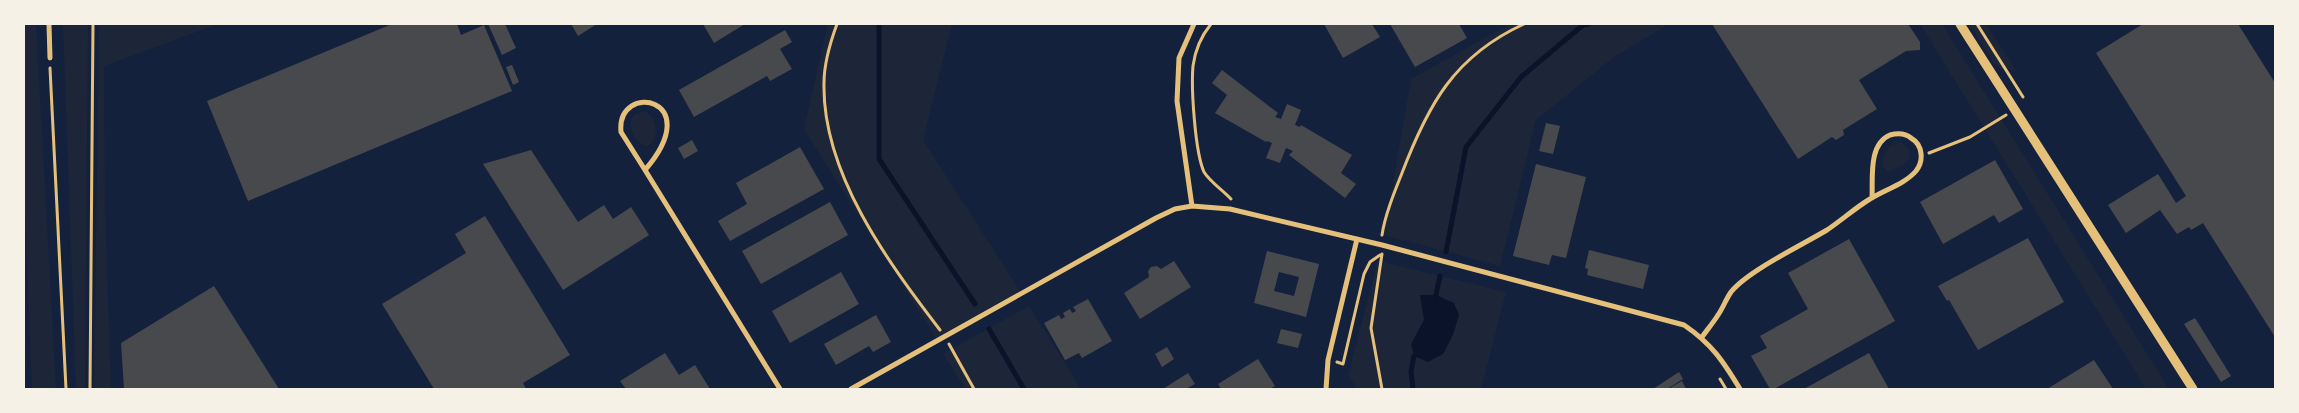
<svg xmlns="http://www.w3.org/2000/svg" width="2299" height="413" viewBox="0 0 2299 413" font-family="Roboto,sans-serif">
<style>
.green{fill:#1d2539}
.water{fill:#0b132b}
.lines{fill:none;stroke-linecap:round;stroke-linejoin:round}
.stream{stroke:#0b132b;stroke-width:5}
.building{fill:#48494c;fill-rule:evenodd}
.path{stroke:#e5c07b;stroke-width:3}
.minor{stroke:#e5c07b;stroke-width:5}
.tertiary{stroke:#e5c07b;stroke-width:9}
</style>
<rect width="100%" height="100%" fill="#14213d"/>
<!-- green -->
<path class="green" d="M24,24h12l20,365h-24l-8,-200z
M63,24h25l-3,365h-9z
M99,24h119l-114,42 1,146 6,177h-17z
M828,24h124l-29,116 97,151 -84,47 -132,-209z
M1510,24h159l-55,33 -78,63 -36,146 -116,-31 27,-156z
M1920,24h22l227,365h-23z
M1969,24h17l30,46 -14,-1 -8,-5z
M644,111c14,6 16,26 4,35 -12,-1 -17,-14 -18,-24l4,-7z
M1897,142h4l8,7 1,8 -8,9 -14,6 -6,-7c1,-10 5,-19 15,-23z
M1378,261l128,31 -25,97h-124l-9,-14z
M1029,306l52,83h-115l-23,-35z"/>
<!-- water -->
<path class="water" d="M1420,295h16l18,8 5,12 -6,20 -10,19 -15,8 -14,-6 -3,-12 13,-24z"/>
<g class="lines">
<!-- stream -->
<path class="stream" d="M879,24v135l96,145
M1446,252l20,-105 55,-70 62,-52 6,-1
M1436,295l4,-19
M989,329l35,60
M1413,389l-2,-18 3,-15"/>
</g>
<!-- building -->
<path class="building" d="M392,24h65l4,11 23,-10 28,66 -264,110 -41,-100z
M488,24h17l11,24 -14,7z
M571,24h26l-19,12z
M703,24h42l-31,19z
M1324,24h48l8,13 -37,21z
M1390,24h69l8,14 -52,29z
M1712,24h196l12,18v8l-14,1 -47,29 18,29 -34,21 1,5 -8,5 -4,-3 -34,22z
M2143,24h95l37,59v254l-72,-114 -12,7 -2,-3 -12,7 -17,-24 -34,23 -18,-28 50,-31 18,29 10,-7 -90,-143z
M785,30l7,12 -12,7 12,20 -22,12 -3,-5 -73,41 -15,-27z
M512,65l7,17 -6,3 -7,-18z
M1222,70l56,43 -3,4 6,2 6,-15 14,6 -6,15 5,2 1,-2 51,30 -11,18 15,11 -11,14 -56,-43 4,-4 -7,-3 -6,15 -14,-5 6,-15 -5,-2 -1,1 -51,-29 12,-18 -15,-12z
M1546,123l14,3 -7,28 -14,-3z
M692,140l6,11 -14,8 -6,-11z
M800,147l24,42 -94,52 -12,-20 29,-17 -11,-21z
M531,150l47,72 26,-17 9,14 18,-12 18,28 -86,55 -80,-126z
M1995,160l28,49 -24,14 -5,-8 -51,29 -23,-42z
M1536,164l50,13 -20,81 -14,-3 -3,10 -36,-9z
M830,202l18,33 -87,49 -19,-33z
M485,216l85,139 -47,28 3,6h-92l-52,-85 84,-51 -11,-19z
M2028,238l36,64 -86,48 -29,-50 -2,1 -9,-15z
M1849,239l46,82 -121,68h-4l-19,-33 16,-8 -7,-12 48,-27 -20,-36z
M1589,250l60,15 -6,24 -56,-14 1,-6 -3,-1z
M1267,251l52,13 -13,53 -52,-14zM1279,272l20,5 -5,19 -20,-5z
M1174,261l17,26 -51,32 -16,-26 25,-16 -1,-6 3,-4 6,-1 4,3z
M841,272l18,32 -69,39 -18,-32z
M214,286l65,103h-155l-3,-46z
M1088,299l24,42 -30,17 -3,-5 -14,7 -21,-37 15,-8 2,4 4,-2 -2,-4 7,-4 2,4 4,-2 -3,-4z
M876,315l15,27 -18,10 -4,-6 -33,19 -12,-21z
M2195,318l36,58 -10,6 -37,-58z
M1281,329l21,5 -4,14 -21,-5z
M1167,347l7,12 -12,8 -7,-13z
M665,353l14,22 16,-10 15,24h-84l-6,-8z
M1869,353l20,36h-85z
M1258,359l17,27 -6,3h-48l-3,-5z
M2094,360l19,29h-66z
M1679,372l4,7 -16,10h-14z
M1188,373l7,11 -9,5h-23z
M1682,381l4,8h-18z"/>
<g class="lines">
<!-- path -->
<path class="path" d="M837,24c-7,19 -13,39 -13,59 -2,90 64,179 116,247
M1211,24c-9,11 -16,27 -18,42 -2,22 2,86 11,106 6,10 19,18 27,27
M1977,24l46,73
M50,68l16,321
M1929,153l41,-16 36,-22
M1382,235c3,-20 12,-42 20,-62 26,-68 52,-117 122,-149
M949,344l25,45
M1337,362l6,2 21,-90 6,-12 10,-7
M1720,379l6,10
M90,389l3,-365
M1382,389l-11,-61 11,-74"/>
<!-- minor -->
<path class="minor" d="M49,24l1,34
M645,170l-24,-38c-5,-51 87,-35 24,38l135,219
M1192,206l-15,-105 2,-43 15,-34
M1702,337c5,-7 11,-14 16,-22 5,-7 8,-16 13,-23 17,-21 71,-47 96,-62 15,-10 28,-22 43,-31 14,-9 35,-15 46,-28 8,-10 7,-26 -5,-33 -6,-5 -13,-5 -21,-3 -22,9 -17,44 -18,63
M851,389l305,-171 19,-9 17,-3 38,3 152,36 302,80c28,19 39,36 56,64
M1326,389l2,-29 29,-121"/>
<!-- tertiary -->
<path class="tertiary" d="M1960,24l233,365"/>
</g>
<!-- border -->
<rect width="2299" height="413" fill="none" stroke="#f6f1e7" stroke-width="50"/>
</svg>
